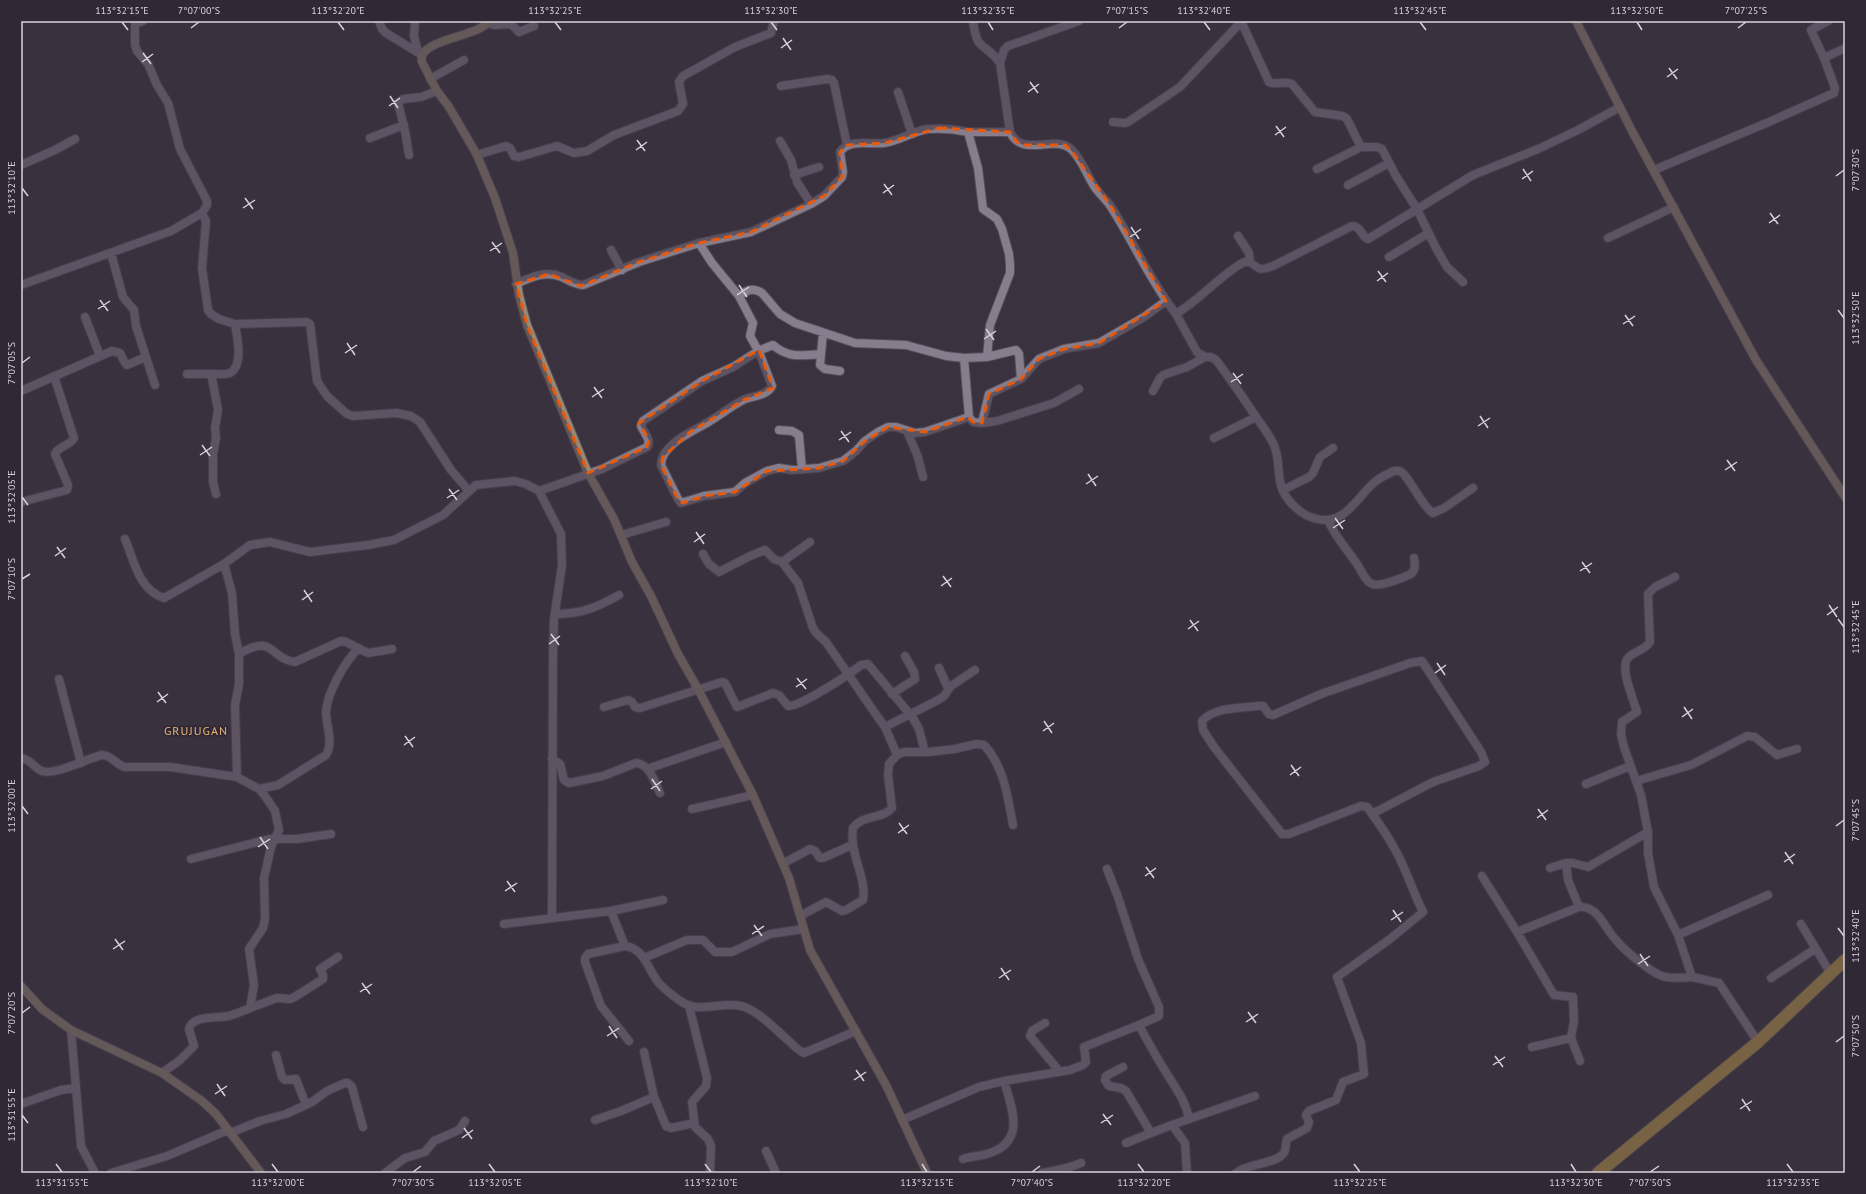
<svg xmlns="http://www.w3.org/2000/svg" width="1866" height="1194" viewBox="0 0 1866 1194" font-family="'PT Sans',sans-serif">
<style>
.lines{fill:none;stroke-linecap:round;stroke-linejoin:round}
.street-casing{stroke:#554e58;stroke-width:10}
.secondary-casing{stroke:#554e58;stroke-width:10}
.highway-casing{stroke:#554e58;stroke-width:14}
.street{stroke:#877d8c;stroke-width:8}
.secondary{stroke:#998878;stroke-width:8}
.highway{stroke:#c2a049;stroke-width:12}
.marked{fill:none;stroke:#e8590c;stroke-width:3;stroke-dasharray:8 5;stroke-linejoin:round}
.ticks{fill:none;stroke:#d7d2da;stroke-width:1.5}
.labels{text-anchor:middle;stroke-width:3.5;stroke-linejoin:round;paint-order:stroke}
.quarter-label{font-size:12px;letter-spacing:1px;fill:#e8b776;stroke:#312835}
.neatline{fill:none;stroke:#d7d2da;stroke-width:1.5}
.ticks-label{font-size:10px;text-anchor:middle;fill:#d7d2da}
</style>
<rect width="100%" height="100%" fill="#3b323f"/>
<g class="lines">
<!-- street casing -->
<g class="street-casing">
<path id="street" d="M379,21l3,8 4,4 36,22
M415,21l-1,15 4,16
M973,21c4,33 12,20 27,42l10,69c13,27 45,1 62,18 10,10 15,25 22,36 6,9 14,15 19,24 22,35 38,72 63,104 25,-15 43,-38 68,-52h6c11,9 11,8 23,4l79,-40c9,0 9,10 16,13l105,-64 65,-26 40,-19 42,-23
M1241,21l28,61c7,4 16,-2 23,2l23,28 28,4 4,3 14,28h16l5,2 14,27 21,33 19,39 11,19 16,15
M489,23l5,2 17,-1 8,8 15,-6
M1824,58l-13,-28 17,-9
M1000,63l4,-13 4,-4 71,-25
M430,79l34,-19
M781,86l46,-7 5,1 2,3 13,62
M898,92l14,42
M1113,122l12,1 3,-1 52,-35 61,-65
M968,132h42
M370,138l34,-13
M780,141l11,19 6,22 14,22
M409,155l-4,-24 -7,-28 5,-4 18,-2 16,-6
M477,155l29,-9 4,2 4,8 5,1 38,-11 17,7 13,-2 27,-16 64,-24 5,-7 -4,-22 4,-6 52,-29 36,-14 3,-12
M21,165l34,-15 20,-11
M1317,169l44,-22
M1654,170l115,-48 65,-29 1,-5 -11,-30 21,-10
M794,175l25,-8
M1348,185l41,-22
M202,213l4,8 -4,47 6,42 3,4 8,5 16,5c2,13 9,41 -5,49 -4,2 -12,1 -16,1l-2,4 6,32 -3,18 1,10 -3,16v28l3,12
M1238,236l11,17 1,9
M1608,238l66,-31
M699,243l13,20 27,33c8,-6 14,-9 23,-3l18,21 15,9 60,20 51,2 40,11 18,2 23,-1 29,-7 3,4 2,25 18,-20 25,-10 35,-6 45,-26 22,-16
M611,250l11,20
M111,253l12,44 11,13 2,16 19,59
M1389,257l38,-23
M516,284c15,-7 30,-14 46,-7 6,3 14,8 21,8l56,-23 60,-19 52,-11 60,-28 13,-8 18,-19 1,-5 -3,-20c9,-14 30,-7 44,-9 15,-2 29,-12 44,-14 14,-1 27,0 40,3l10,36 5,41 14,10 5,10 7,25 1,10v9l-20,52 -3,32
M21,285l150,-54 31,-18 5,-8v-4l-27,-52 -12,-46 -11,-18 -9,-21 -11,-13 -2,-6v-21l8,-3
M739,296l14,27 -3,13 9,16 13,34c-4,9 -18,10 -27,13 -14,7 -26,17 -40,25 -14,8 -44,21 -44,41l17,34 3,4 23,-7 31,-4 10,-9 22,-12 12,-3 13,2 27,-2 24,-7 13,-10 9,-10 13,-9 10,-5h8l19,6 10,-1 41,-14 3,-1 4,5 9,1 7,-29 32,-15
M1176,314l21,38 8,5h6l5,3c13,17 26,36 38,54 7,10 15,20 20,31 9,22 -2,40 20,61 15,15 38,20 54,4 14,-12 22,-29 40,-36 3,-2 7,-4 11,-3 8,1 23,36 34,42l11,-5 29,-20
M85,317l15,39
M235,324l71,-2 4,2 7,57 10,15 20,18 6,2 43,-3 15,3 9,6 31,48 18,21
M823,333l-3,32 5,4 15,2
M964,358l5,59
M187,374h27
M21,391l91,-40 8,2 5,10 2,2 19,-8
M1153,391l7,-13 3,-3 24,-8 18,-10
M982,423l15,-2 57,-18 25,-14
M779,430l13,1 7,4 3,35
M907,431l11,26 5,20
M1214,438l42,-21
M1283,490l26,-13 4,-4 7,-16 13,-9
M539,491l22,43 1,31 -8,54 -1,35 -1,263
M21,502l46,-12 1,-5 -13,-31c3,-8 15,-8 19,-16l-20,-62
M1328,520c7,17 19,29 29,44 5,7 7,16 15,20 8,3 31,-6 39,-10 5,-5 4,-9 3,-16
M621,535l45,-13
M125,539c9,22 14,51 39,59l60,-34 26,-19 20,-3 40,10 58,-7 26,-5 49,-25 33,-30 39,-4 11,3 13,7 63,-22 45,-22c5,-7 -3,-14 -6,-21l2,-5 59,-40 31,-14 25,-16 15,-6c15,13 28,11 48,9
M703,554l6,10 10,8 31,-16 15,-6 9,9 8,3 16,21 15,45 3,5 10,9 51,74 8,11 12,28
M782,562l28,-20
M224,564l8,29 3,41 4,20v30l-4,21 2,72
M1675,577l-20,10 -7,7 2,48c-6,9 -16,9 -22,16 -9,9 6,43 9,54l-15,10 -1,13 3,12 17,48 7,37v21l6,34 24,48 14,42 27,6 39,59
M555,614c26,0 41,-6 64,-19
M239,654c36,-21 29,4 56,8l46,-21 5,1 22,11 24,-4
M939,668l9,20
M59,679l22,84
M892,694l23,-15 -1,-7 -9,-16
M604,707l24,-7 4,2 3,5 5,1 82,-26 3,1 12,24 36,-14 6,2 9,11c14,0 60,-31 73,-41l7,-1 45,54 6,11 6,23
M885,727l53,-27 6,-4 7,-10 24,-16
M21,758c10,1 13,10 21,13 13,5 46,-13 60,-16 10,0 14,10 23,12h45l67,10 22,12 6,7 10,15 4,19 -8,17 -7,31 1,41 -2,9 -14,21 5,36 -4,23c-7,3 -14,6 -21,8 -11,2 -37,-1 -40,13l5,17 -14,14 -18,13
M552,759l8,5 4,16 5,3 34,-7 33,-13c14,1 19,20 24,30
M647,769l79,-27
M1636,781l55,-16 56,-29 8,1 22,18 20,-6
M1586,784l44,-18
M259,789l19,-4 48,-30c8,-12 0,-30 0,-43 1,-19 19,-51 33,-64
M692,809l61,-14
M191,859l78,-20h28l34,-5
M784,863l26,-14 5,2 5,7h3l29,-13
M1550,868l16,-5
M1107,869l11,28 20,62 21,48v9l-20,9c9,17 18,33 28,49 9,15 19,27 22,45l-17,6 13,18 2,30
M1482,876l35,56
M1579,907c19,-2 26,22 37,33 9,11 33,31 46,36 9,3 20,2 30,1
M611,911l52,-11
M800,916l26,-14 16,9 4,-1 17,-10c4,-23 -14,-46 -10,-72 10,-14 31,-9 39,-20l-4,-33 1,-11 8,-9 7,-3h24l27,-3 21,-5 8,1c20,21 24,53 29,80
M504,924l107,-13 14,35c19,2 23,23 33,36 6,7 14,13 21,18 19,15 41,1 62,6 17,4 36,25 49,36 4,4 9,9 14,11l52,-22
M1801,924l30,50
M1678,935l90,-40
M625,946l-37,8 -3,4v4l16,44 28,35
M644,958l43,-18h16l12,12h17l38,-18 34,-5
M1771,978l44,-29
M689,1006l18,72 -1,8 -14,16 3,25 13,12 3,7 -1,27
M250,1008l27,-10 13,1 3,-1 30,-19v-4l-3,-6 18,-12
M1045,1023l-13,8 -2,5 30,36
M71,1030l10,116 14,27
M1532,1047l39,-9
M644,1052l10,45 12,29 5,2 23,-5
M276,1055l6,22 3,3 11,-1 10,26
M1580,1061l-9,-23 3,-17 -1,-24 -19,-2 -37,-63 62,-25 -11,-27 -2,-17h7l15,4 60,-35
M1123,1067l-17,9 -1,4 4,6 12,2 5,3 25,42 21,-8
M21,1104l40,-14 15,-2
M1189,1119l66,-23
M595,1120l26,-9 33,-14
M902,1120l77,-33 25,-6 66,-11 13,-5 3,-3 -2,-15 55,-22
M230,1133l30,-12 26,-7 26,-12 15,-11 18,-8h3l4,4 11,40
M1126,1143l25,-10
M766,1151l10,22
M963,1159c9,-3 19,-3 27,-6 36,-12 22,-45 14,-72
M111,1173l56,-17 61,-26
M385,1173l20,-15 20,-6 9,-11 25,-11 6,-9
M1042,1173c14,-3 26,-4 39,-10
M1236,1173c12,-10 37,-8 47,-19 4,-4 2,-11 4,-15l20,-11 2,-6 -3,-7 3,-4 27,-11 7,-18 21,-8 -3,-31 -24,-66 53,-38 33,-27c-9,-18 -15,-37 -24,-55 -9,-18 -20,-34 -32,-50l-6,-1 -72,28h-7l-68,-87 -11,-17 -1,-9c12,-14 39,-13 56,-15h5l6,8 4,1 48,-21 89,-31 12,-2 59,91 4,10 -6,4 -46,16 -61,32"/>
</g>
<!-- secondary casing -->
<g class="secondary-casing">
<path id="secondary" d="M489,21c-9,16 -73,18 -67,41l15,29 12,16 28,48 18,43 18,55 6,42 8,30 61,148 26,46 18,43 19,34 27,58 20,35 55,106 36,83 21,72 76,135 41,88
M1576,21l56,110 124,229 89,137
M21,986l21,23 29,21 91,43 40,28 14,13 45,59"/>
</g>
<!-- highway casing -->
<g class="highway-casing">
<path id="highway" d="M1598,1173l160,-131 87,-82"/>
</g>
<!-- street -->
<use href="#street" class="street"/>
<!-- secondary -->
<use href="#secondary" class="secondary"/>
<!-- highway -->
<use href="#highway" class="highway"/>
</g>
<!-- marked area -->
<path d="M0 0H1866V1194H0ZM939,128l71,4 7,10 7,3h41l6,5 41,58 54,93 -67,42 -35,6 -25,10 -18,20 -32,15 -7,29 -9,-1 -5,-5 -43,15 -37,-5 -23,14 -22,20 -24,7 -52,3 -32,21 -31,4 -21,7 -5,-4 -17,-34 2,-8 27,-25 54,-32 29,-12 -14,-38 -57,31 -63,42 10,17 -2,7 -59,26 -61,-148 -11,-41 33,-10 32,12 58,-24 60,-19 52,-11 73,-36 18,-19 -2,-25 7,-7 38,-2z" fill="#3b323f" fill-opacity=".55" fill-rule="evenodd"/>
<path class="marked" d="M939,128l71,4 7,10 7,3h41l6,5 41,58 54,93 -67,42 -35,6 -25,10 -18,20 -32,15 -7,29 -9,-1 -5,-5 -43,15 -37,-5 -23,14 -22,20 -24,7 -52,3 -32,21 -31,4 -21,7 -5,-4 -17,-34 2,-8 27,-25 54,-32 29,-12 -14,-38 -57,31 -63,42 10,17 -2,7 -59,26 -61,-148 -11,-41 33,-10 32,12 58,-24 60,-19 52,-11 73,-36 18,-19 -2,-25 7,-7 38,-2z"/>
<!-- ticks -->
<path class="ticks" d="M122,22l6,8M338,22l6,8M555,22l6,8M771,22l6,8M988,22l5,8M1204,22l6,8M1420,22l6,8M1637,22l5,8M191,28l8,-6M1119,28l8,-6M1738,28l8,-6M783,38l8,12M781,48l11,-8M143,53l8,11M142,62l11,-8M1669,68l8,11M1667,77l11,-8M1030,82l8,11M1028,92l11,-8M390,96l8,12M389,106l11,-8M1276,126l8,11M1275,135l11,-8M637,140l8,11M636,150l11,-8M1523,169l8,12M1836,176l8,-6M1522,179l11,-8M884,184l8,11M22,188l6,8M883,193l11,-8M245,198l8,11M243,208l12,-8M1770,213l8,11M1769,223l11,-8M1131,227l8,12M1130,237l11,-8M492,242l8,11M490,251l12,-8M1378,271l8,11M1377,281l11,-8M739,285l8,12M737,295l12,-8M100,300l8,11M98,309l12,-8M1838,310l6,8M1625,315l8,11M1623,324l12,-8M986,329l8,11M984,339l12,-8M347,343l8,12M345,353l12,-8M22,363l8,-6M1233,373l8,11M1231,382l12,-8M594,387l8,11M592,397l12,-8M1480,416l8,12M1478,426l12,-8M841,431l8,11M839,440l12,-8M202,445l8,11M200,455l12,-8M1727,460l8,11M1725,470l12,-8M1088,474l8,12M1086,484l12,-8M449,489l8,11M22,497l6,8M447,498l12,-8M1335,518l8,11M1333,528l12,-8M696,532l8,12M694,542l11,-8M57,547l8,11M55,556l11,-8M1582,562l8,11M1580,571l12,-8M943,576l8,11M22,579l8,-5M941,586l11,-8M304,590l8,12M302,600l11,-8M1829,605l8,12M1827,615l11,-8M1838,619l6,8M1190,620l8,11M1188,629l11,-8M551,634l8,11M549,644l11,-8M1437,663l8,12M1435,673l11,-8M797,678l9,11M796,687l11,-8M158,692l8,11M157,702l11,-8M1684,707l8,12M1682,717l11,-8M1044,721l8,12M1043,731l11,-8M405,736l8,11M404,745l11,-8M1291,765l8,11M1290,775l11,-8M652,779l8,12M651,789l11,-8M22,806l6,8M1538,809l8,11M1537,818l11,-8M899,823l8,11M1836,826l8,-6M898,833l11,-8M260,837l8,12M258,847l12,-8M1785,852l8,12M1784,862l11,-8M1146,867l8,11M1145,876l11,-8M507,881l8,11M505,891l12,-8M1393,910l8,12M1391,920l12,-8M754,925l8,11M1838,928l6,8M752,934l12,-8M115,939l8,11M113,949l12,-8M1640,954l8,12M1638,964l12,-8M1001,968l8,12M999,978l12,-8M362,983l8,11M360,992l12,-8M1248,1012l8,11M22,1013l8,-6M1246,1022l12,-8M609,1026l8,12M607,1036l12,-8M1836,1042l8,-6M1495,1056l8,11M1493,1065l12,-8M856,1070l8,11M854,1080l12,-8M217,1084l8,12M215,1094l12,-8M1742,1099l8,12M1740,1109l12,-8M1103,1114l8,11M22,1115l6,8M1101,1123l12,-8M464,1128l8,11M462,1138l11,-8M56,1164l6,8M272,1164l6,8M489,1164l6,8M705,1164l6,8M922,1164l5,8M1138,1164l6,8M1354,1164l6,8M1571,1164l5,8M1787,1164l6,8M413,1172l8,-6M1032,1172l8,-6M1650,1172l9,-6"/>
<g class="labels">
<!-- quarter labels -->
<g class="quarter-label">
<text x="196" y="735">GRUJUGAN</text>
</g>
</g>
<!-- border -->
<rect width="1866" height="1194" fill="none" stroke="#312835" stroke-width="44"/>
<rect x="22" y="22" width="1822" height="1150" class="neatline"/>
<g class="ticks-label">
<text x="122" y="14">113°32'15"E</text>
<text x="199" y="14">7°07'00"S</text>
<text x="338" y="14">113°32'20"E</text>
<text x="555" y="14">113°32'25"E</text>
<text x="771" y="14">113°32'30"E</text>
<text x="988" y="14">113°32'35"E</text>
<text x="1127" y="14">7°07'15"S</text>
<text x="1204" y="14">113°32'40"E</text>
<text x="1420" y="14">113°32'45"E</text>
<text x="1637" y="14">113°32'50"E</text>
<text x="1746" y="14">7°07'25"S</text>
<text transform="translate(1855 170) rotate(-90)" y="4">7°07'30"S</text>
<text transform="translate(11 188) rotate(-90)" y="4">113°32'10"E</text>
<text transform="translate(1855 318) rotate(-90)" y="4">113°32'50"E</text>
<text transform="translate(11 363) rotate(-90)" y="4">7°07'05"S</text>
<text transform="translate(11 497) rotate(-90)" y="4">113°32'05"E</text>
<text transform="translate(11 579) rotate(-90)" y="4">7°07'10"S</text>
<text transform="translate(1855 627) rotate(-90)" y="4">113°32'45"E</text>
<text transform="translate(11 806) rotate(-90)" y="4">113°32'00"E</text>
<text transform="translate(1855 820) rotate(-90)" y="4">7°07'45"S</text>
<text transform="translate(1855 936) rotate(-90)" y="4">113°32'40"E</text>
<text transform="translate(11 1013) rotate(-90)" y="4">7°07'20"S</text>
<text transform="translate(1855 1036) rotate(-90)" y="4">7°07'50"S</text>
<text transform="translate(11 1115) rotate(-90)" y="4">113°31'55"E</text>
<text x="62" y="1186">113°31'55"E</text>
<text x="278" y="1186">113°32'00"E</text>
<text x="413" y="1186">7°07'30"S</text>
<text x="495" y="1186">113°32'05"E</text>
<text x="711" y="1186">113°32'10"E</text>
<text x="927" y="1186">113°32'15"E</text>
<text x="1032" y="1186">7°07'40"S</text>
<text x="1144" y="1186">113°32'20"E</text>
<text x="1360" y="1186">113°32'25"E</text>
<text x="1576" y="1186">113°32'30"E</text>
<text x="1650" y="1186">7°07'50"S</text>
<text x="1793" y="1186">113°32'35"E</text>
</g>
</svg>
